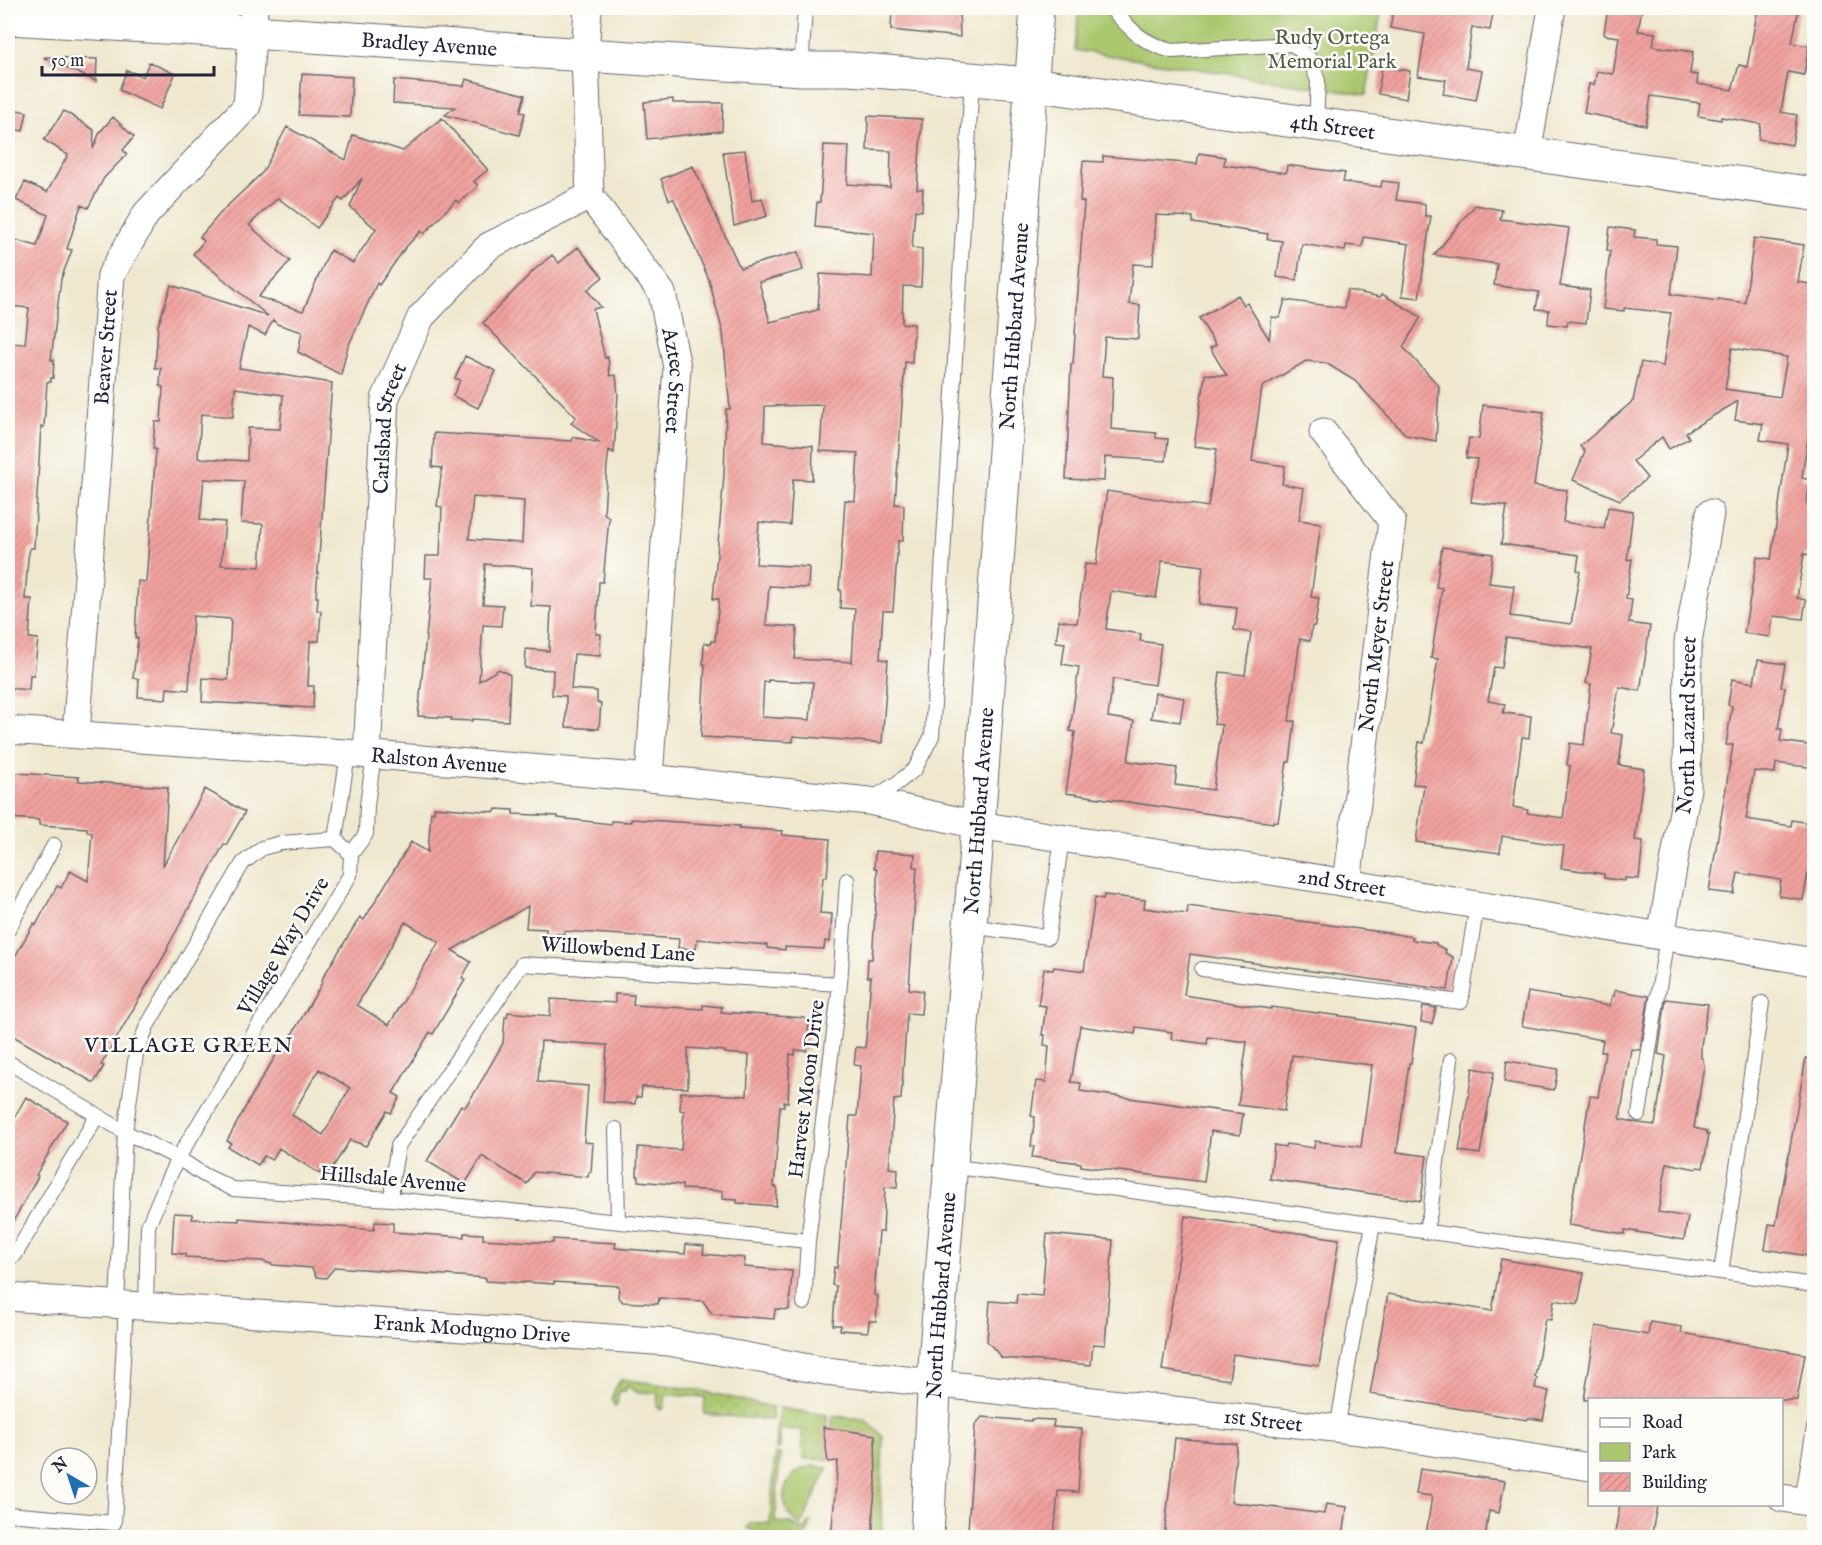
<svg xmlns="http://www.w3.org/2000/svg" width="1822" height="1545" viewBox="0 0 1822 1545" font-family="'IM FELL English',serif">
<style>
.green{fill:#abc76e;stroke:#667454;stroke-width:1.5}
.garden{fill:url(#garden-dots);stroke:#667454;stroke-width:1.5}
.building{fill:url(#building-hatch);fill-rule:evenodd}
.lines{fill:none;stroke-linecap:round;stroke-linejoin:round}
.lane-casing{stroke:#6a676f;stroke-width:16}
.street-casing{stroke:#6a676f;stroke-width:29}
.secondary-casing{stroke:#6a676f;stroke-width:35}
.lane{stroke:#fff;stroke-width:14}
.street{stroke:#fff;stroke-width:27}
.secondary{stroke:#fff;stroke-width:33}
.labels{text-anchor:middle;stroke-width:5;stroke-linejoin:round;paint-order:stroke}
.park-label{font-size:21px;fill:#525c4d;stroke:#fdfcf7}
.street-label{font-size:21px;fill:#22223b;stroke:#fdfcf7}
.neighbourhood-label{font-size:22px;letter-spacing:1.5px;fill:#22223b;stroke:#fdfcf7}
</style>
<defs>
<pattern id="garden-dots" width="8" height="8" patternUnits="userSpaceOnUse" patternTransform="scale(1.5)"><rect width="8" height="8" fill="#abc76e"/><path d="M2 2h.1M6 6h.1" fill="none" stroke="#93ab60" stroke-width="1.8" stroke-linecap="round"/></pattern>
<pattern id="building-hatch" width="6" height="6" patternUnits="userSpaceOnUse" patternTransform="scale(1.5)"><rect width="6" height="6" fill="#f1a19d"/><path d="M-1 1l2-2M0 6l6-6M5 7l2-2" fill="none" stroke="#ce8a88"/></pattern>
</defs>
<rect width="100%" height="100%" fill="#fdfcf7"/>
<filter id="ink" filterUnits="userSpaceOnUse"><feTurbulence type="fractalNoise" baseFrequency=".0167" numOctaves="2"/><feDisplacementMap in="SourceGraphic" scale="12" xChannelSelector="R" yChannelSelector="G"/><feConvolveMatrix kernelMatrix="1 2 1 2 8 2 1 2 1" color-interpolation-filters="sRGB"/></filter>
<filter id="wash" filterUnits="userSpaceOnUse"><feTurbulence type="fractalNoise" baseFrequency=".008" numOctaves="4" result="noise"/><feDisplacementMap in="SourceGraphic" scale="24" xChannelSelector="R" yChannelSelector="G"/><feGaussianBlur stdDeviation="1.35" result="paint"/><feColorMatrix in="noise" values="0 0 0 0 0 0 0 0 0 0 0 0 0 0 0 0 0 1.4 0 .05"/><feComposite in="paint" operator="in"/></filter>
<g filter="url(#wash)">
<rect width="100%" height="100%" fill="#efe8cf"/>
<!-- green -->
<path class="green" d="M1079,8h303l-16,87 -291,-45z
M815,1466l13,2 -27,57c-29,-16 -19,-57 14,-59z"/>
<!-- garden -->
<path class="garden" d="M622,1379l76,11 74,17v13l-68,-6 1,-17 -39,-2 -2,13 -4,2 -3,-5 1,-12 -23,-1 -8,-7 -1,6h-7l-2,14 -2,2c-6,-9 0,-21 7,-28z
M779,1408l48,7 1,44h-25l-1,-29 -22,-1v19l-4,1z
M833,1416l31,3 19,17 -2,59 1,42h-9l-42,-106z
M775,1454h5l-5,68 15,1 15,7 4,-8h2l-5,15c-17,1 -30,3 -45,-4 -6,-3 -9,-1 -14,-5l4,-5h19z"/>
<g id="blocks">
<!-- building -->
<path class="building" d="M907,8h52l1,29 -69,-7 1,-21 16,1z
M1394,8h100l-4,22 -18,-3 -6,41 16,3 -6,29 -33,-6 3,-14 -28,-4 7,-42 -35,-6z
M1608,8h34l-4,23 17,2 -2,13 40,6 -3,22 8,1 -1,9 35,6 7,-25 8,2 11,-59h41l-7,35 17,3 -5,29 -16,-3 -7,40 16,3 -5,30 -34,-6 3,-15 -40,-7v3l-23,-4 2,-13 -49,-7 -5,29 -62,-12 5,-29 5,1 3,-14 16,3 6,-37 -14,-2 -1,-2z
M45,57l52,2 -1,22 -52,-23z
M149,62l26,12 -15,35 -41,-19 8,-20 16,7z
M1382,67l28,4 -4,28 -28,-5z
M302,74l50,3 -2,40 -51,-2z
M466,79l59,16 -5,17 5,1 -6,22 -74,-20 10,-8 -62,-4 1,-23 70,6z
M673,99v4h50l-1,28 -75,8 -3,-37z
M8,108l19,4 -4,19 -15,-3z
M64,111l30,19 -1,19 7,-17 13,-15 21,20 -11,13 4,4 -23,24 -16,30 -7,-3 -14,44 5,1 -11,29 -10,81h3l-1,18h-2v4h-4l-3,45 -3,-1 -7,122h-4l-2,10 -3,41h7l-3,39 9,1 -4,36h-4l-1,15 -21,-2v-345l17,1 4,-36 -21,-2v-68l29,8 11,-31 -32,-15 9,-18 22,10 21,-37 -24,-15z
M868,116l54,3 -5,70h6l-1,22 -7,-1 -3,38 10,1v15l-1,23 -18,-1 -1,38h12l-2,39 -7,-1 -10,142 9,1 -1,36h-5l-5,70h-10l-3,48 8,1 -6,83 -89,-7v6l-92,-5 4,-73h-2l1,-21 7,1v-3h4l4,-42h-6l11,-123 2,-67h4l-7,-76 -14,-53 -35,-81 -5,1 -8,-21 32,-13 47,102 58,-16 5,18 -44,12 11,40 48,-12 2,-36 52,3 2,-44 -59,-6 2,-25h3l4,-57 25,1 -2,38 43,3 1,-36 -24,-1zM823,405l-3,46 38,2 -3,48 -10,-1 -6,90h2l-1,18 15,1 -3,53 -57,-3 2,-32 -31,-2 3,-39 39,2 1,-21 -53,-3 3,-42 31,3 3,-46 19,1 1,-34 -49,-4 1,-36zM768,680l45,2 -3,38 -48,-3 2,-35h4z
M442,118l46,52 -14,11 4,5 -19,17 -3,-3 -32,34 -3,-3 -16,17 -26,37 -2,-2 -30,66 -6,26 -43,-23 4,-20 -25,-8 -4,-4 -8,15 -17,-8 -9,41 93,15 -16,214h2l-1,13 4,1 -2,30h-9l-2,45h6l-1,22 -111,-6 1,-24 25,2 3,-61 -38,-3 -4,74 -22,-2 -1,11 -28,-2 1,-18 -6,-1 5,-40h-3l3,-57 8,1 10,-133h-3l2,-27h6l2,-35 -3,-1 1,-18h-6l3,-42 13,-41 97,31 -75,-62 11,-13 -4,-4 23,-27 39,-37 25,-46 59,33 7,-25 50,16zM362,178l-12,29 26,22 -23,34 -23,-13 -27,61 -45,-14 32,-36 -41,-36 29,-27 39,30 22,-30 4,3zM235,388l48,7 -3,34 -32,-1 -1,33 -49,-3 3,-44 32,3zM204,479l40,2 -3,42 22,1 -3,43 -39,-2 4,-43 -25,-2z
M745,150l7,51 10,-3 5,18 -33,10 -11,-74z
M1199,153l26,4 -1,8 62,8 1,-8 58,8 -2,9 38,5 1,-6 17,2 -3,17 29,4v12h6l-12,82 -17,-2 7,-52 -45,-7 -2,10 -16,-2 -1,6 -43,-7 -5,36 -20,-3 5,-36 -15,-2 1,-5 -75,-11v-6l-37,-2 -3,50 -20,-1 -4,40 11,1 -2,34 -33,-2 -3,39 11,1 -2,52 45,4v5l12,1 -2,22 -61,-4 -1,24 -38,-2 5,-115h2l11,-162 -4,-1 3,-40 20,1v-6l94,8z
M1475,205l27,5 -2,9 69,9 -9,58 30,4 -4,33 -18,-2 -1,5 -19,-2 1,-14 -13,-1 3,-17 -45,-7 3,-21 -63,-9z
M1610,227l25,3 -1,7 22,2v5l21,2 -6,48 47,7v-2l27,4 9,-65 50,7 -6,37 17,3v84l-6,32 4,1 -11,76 8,2 -3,23 8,1v52l-11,-2 -7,44 9,2 -3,19 -30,-3 -3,21 -26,-4 13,-76 14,2 17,-115 -28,-4 3,-16 -28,-4 3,-19 -52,31 3,6 -20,11 -7,-12 -29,24 14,17 -27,22 -47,-20 12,-28 -5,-6 53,-45 8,-39 22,4 8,-53 -47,-5v3l-21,-2 7,-58 -3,-1zM1732,348l55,9 -7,40 -55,-8z
M578,247l25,30 -16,13 14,17 -8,2 12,49 3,-1 2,19 6,-1 2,20 -4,58 -5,-3 -2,16 -3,47 5,5 -6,64h-4l-3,52h5l-1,22 -26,-2 -3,35 26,2v12h4l-2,26 -33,-2v-31l-14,-1 1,-25 -28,-2 1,-19 23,2 2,-44 -20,-1 2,-38 -48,-4 -2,40 20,1 -2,21 -18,-1 -4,56 20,-12 11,6 -2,46 -36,-2v2l-21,-1 1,-2 -34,-2 14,-138h-7l1,-22h14l2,-49 -5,-1 5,-38 -10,-1 2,-34 138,8 1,-4 27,6 -29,-20 5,-6 -93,-94 50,-52 19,-16 7,8zM473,497l51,4 -2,42 -53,-4z
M1347,290l33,7 2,-3 39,23 -18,30 36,39 -3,55 -30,-6 -51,-54 -29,-18 -20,-2 -44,26 -10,74 33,5 -3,18 22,4 -5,32 22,3 -10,74 8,1 -4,28h-3l-2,15 -10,-2 -11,82h6l-5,41h-3l-9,60 -5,-1v2l-207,-30 9,-61 -5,-1 9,-64 -17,-3 3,-21 -9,-1 3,-22 18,3 8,-59 11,1 11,-74 101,16 9,-58 -23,-3 8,-54h1l2,-18 22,2 -17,-28 6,-3 -17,-27 39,-23 6,10 3,-2 22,36 3,-22 8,1 5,-18 59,8zM1162,561l41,5 -4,38 38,4 -3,22 17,3 -6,42 -25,-3 -6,52 8,1 -9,65 -38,-5 2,-17 -49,-7 6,-40 -26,-4 5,-38 42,6 6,-41 -21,-3 1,-7 -35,-5 5,-38 45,7z
M465,356l31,15 -18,37 -25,-12 7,-16 -5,-2z
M1483,405l61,7 -10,74 33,4 -4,32 41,7 4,-22 25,4 -6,49 5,-1 -6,40 6,1 -3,23 21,3 -10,65 -21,-4 -8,46 12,2 -4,30 25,4 -9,71 8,1 -4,38 -14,-1v3l-21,-3v-4l-43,-6 3,-22 -62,-10 -2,17 -84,-11 8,-57 -11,-1 6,-42 5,1 14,-84 -7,-1 11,-70 -6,-1 6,-40 51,7 -4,29 25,3 -4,30 61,8 9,-53 -3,-1 2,-15 -78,-11 6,-38 -36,-4 6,-43 -11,-1 3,-20 10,1zM1506,637l86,12 -6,34 5,1 -7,61 -14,-2 -3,22 3,1 -7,52 -36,-5 1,-3 -15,-3 9,-70 7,1 2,-22 -28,-3 2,-9 -17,-3 6,-34 8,1z
M1758,660l27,4 -4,23h4l-7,42h4l-2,12 35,5v22l-39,-5 -1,10 -21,-2 -8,48 45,7 1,-6 23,4v50l-7,-1 -5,27 -24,-4 2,-16 -43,-7 -4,21 -25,-3 24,-146h-7l6,-39 -4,-1 4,-26 22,4z
M1155,693l29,5 -4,24 -29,-4z
M16,773l63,4v4l89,6 -5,79 42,-77 40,23 -19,33 -2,-1 -57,104 1,1 -67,116 3,1 -10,17 -86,-50v-64l26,-46 2,2 21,-39 4,2 9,-17 18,10 4,-48 -5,-1v-4l-48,-3v-5l-31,-2v-41h8z
M434,807l61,5 1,-3 17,1v4l45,2v2l53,6v-3l20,1v-3l109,7 -1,2 44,3 -1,4 48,4 -3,38h-4l-3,36 12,1 -2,28 -5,-1 -1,8 -39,-2v3l-18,-2v-3l-70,-6 -1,10 -18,-1 1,-9 -115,-8v3l-18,-1v-4l-20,-1 2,-22 -76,44 19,12 -9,16 3,2 -32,54 -3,-2 -37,61 7,4 -9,16 -4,-2 -21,35 -16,-6 -21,33 -6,-3 -3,4 -41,-26 -7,12 -8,-4 -6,9 -30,-18 3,-4 -4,-2 29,-53 22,-36 3,1 40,-68 2,-8 37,-60 4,3 47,-78 17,10 3,-40h3zM405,922l34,20 -50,83 -32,-20zM319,1069l31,19 -27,47 -31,-20z
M875,851l40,3 -1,13h3l-8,122 14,2 -2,23 -14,-1 -6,86 -7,1 -5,68 9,1 -1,19 -12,-1 -2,45h-4l-5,63 4,1 -2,25h-7l-1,11 -28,-2 1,-5h-8l3,-39 -4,-1 2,-18 3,1 2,-20 11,-132h7l4,-50 -7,-1 2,-18 9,1 2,-20 4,-51h-4l1,-18h4l5,-71v-19l-3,-1z
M1104,895l41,5 -1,8 43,6 1,-8 201,27 24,4 -1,3 24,3v2l10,5 -1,3 8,4 -5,33 -258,-36 -6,41 87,14v-2l86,11v1l59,9 -5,35h-2l-12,89 30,4 -6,45 -151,-22 4,-34 11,2 1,-3 28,4 1,-7 46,6 11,-82 -80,-10 -8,56 -46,-6 9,-63 -39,-5 -1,7 -36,-5 1,-7 -36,-5 -1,7 -55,-8 -9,56 10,1 -1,8 163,23 -3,21 -29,-4 -7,51 -123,-16v-3l-49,-6 2,-11h-3l4,-29 -4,-1 5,-35 10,1 3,-36 -5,-1 1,-10h-3l4,-29 -8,-1 6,-36 9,1 1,-3 30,4 11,-74 8,2z
M1615,990l34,6 -9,54 -9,-1 -11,70 18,4 17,2 11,-69 -8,-2 8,-55 42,5 -7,41v13l2,1 1,7 -10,62 13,3v3h2l-6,34 -6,-1 -1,2 -29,-6 -9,49 30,5 -4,23 -59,-10v4l-57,-9 22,-129 8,1 7,-45h-4l2,-12 -81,-14 6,-34 82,14 2,-10h2z
M615,994l19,1 -1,10 70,4v-4l19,2 -1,5 84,6v2l4,1 -2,30 -12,-1v5l-5,-1 -2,48h-4v4h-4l-6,81h3l-1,19 -39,-3v-3l-14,-1v-8l-41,-2v-4l-44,-4 1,-5h-2l1,-29 43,3 3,-39 -4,-1 1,-18 66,4 2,-41 -24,-2v-2l-37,-3v40l-46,-1 -1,10h-5l-1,7 -32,-2 4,-57 -66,-4 -3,41 50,4 -4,56 9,1 -2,29h-2l-1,5 -54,-5 -7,12 -45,-28 -17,28 -38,-23 34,-56 4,2 10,-15 28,-49 2,-26h2l1,-5 42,4 1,-17 64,4z
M1423,1006l13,2 -4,16 -11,-2z
M1806,1058l9,1v198l-50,-8 4,-25 7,1z
M1507,1061l51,8 -4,21 -50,-8z
M1473,1068l21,4 -14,82 -21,-3z
M26,1097l41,24 -31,54 2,1 -3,6 -27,49v-102z
M174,1213l19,1 -1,5 47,2v-3l135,12 1,-8 18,1v9l71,5v-4l19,1v5l50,3 20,1v-4l44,3 19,1 -1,5 70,6 1,-10 18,2 -1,8 42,4 -1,9 48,4 -3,39 -14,-1 -1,10 -62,-5 -9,-13 -44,-3 -1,6 -35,-2 -5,-5 1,-11 -65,-4v2l-30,-2v1l-38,-2v-3l-151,-11 -9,11 -10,-1 -4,-9 -38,-3 -12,-4 -77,-4v-3l-13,-1z
M1185,1216l154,23 -20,127 -86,-12 -4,26 -67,-10z
M1047,1234l66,6 -8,105 -12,-1 -2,21 -89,-7 -15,-17 3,-40 26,2 1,-9 25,2z
M1501,1259l83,14 -6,31 -24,-4 -3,20 -6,-1 -10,58 2,1 -2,10 14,3 -6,29 -15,-2 -1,2 -157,-26 18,-100 104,17z
M1650,1322l32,5 -1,6 124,21 -8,46h-213l12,-74 52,9z
M982,1417l49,4v-2l23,1 -1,7 29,2 -4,63 -20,-1 -4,47h-81l1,-8h-6l7,-105z
M823,1427l52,8 1,48 -3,26v29h-42l7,-77 -10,1z
M1175,1438l62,6 -6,58 93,12 2,-10 21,3 -4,31h-179z
M1420,1469l85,12 -6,32 -10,-2 -4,27h-45l-14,-3 6,-39 -16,-2z
M1620,1504l37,2 -6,32h-37z"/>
</g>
</g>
<g filter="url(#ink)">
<use href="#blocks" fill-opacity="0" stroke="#6a676f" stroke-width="1.5"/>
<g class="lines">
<!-- lane casing -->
<g class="lane-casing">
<path id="lane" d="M1111,8c20,22 31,35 61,43l121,-7 17,15 8,22 -2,43
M801,69l4,-61
M871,799l25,-15 19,-15 17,-33 40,-656
M335,839l13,-85
M351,854l15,-20 1,-29 7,-50
M970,926l78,11 14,-99
M8,930l46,-85
M1202,969l259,33 16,-97
M8,1062l117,70 53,26 26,17 29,14 159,10 416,42
M1639,1114l28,-177
M616,1129l2,91
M950,1166l864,119
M392,1199v-19l6,-34 124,-182 318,20
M1425,1231l5,-18 21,-153
M15,1255l82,-139
M1721,1272l41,-269
M804,1303l4,-62 32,-257 7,-104
M117,1304l8,-172 11,-78 11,-28 96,-163 19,-15 19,-5 54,-4 16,15 -1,21 -172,283 -11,23 -19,45 -2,81
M1337,1429l36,-205
M1802,1501l12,-73
M8,1514l106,9 12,-218"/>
</g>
<!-- street casing -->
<g class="street-casing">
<g id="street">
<path id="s1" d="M588,8l-3,47 5,141 72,97 15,74 -28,411"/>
<path d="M1527,154l25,-146"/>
<path d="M1323,432l69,89 -45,362"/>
<path id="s2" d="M8,730l366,25 275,23 220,23 109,24 369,58 467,79"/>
<path id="s3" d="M76,734l35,-459 35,-61 101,-108 7,-98"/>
<path id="s4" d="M367,755l18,-356 36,-82 68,-71 101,-50"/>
<path id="s5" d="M1661,936l26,-147 1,-147 22,-129"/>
<path id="s6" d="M8,1297l661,45 156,29 544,61 221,35"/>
<path d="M1782,1498l32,5"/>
</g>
</g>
<!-- secondary casing -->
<g class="secondary-casing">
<g id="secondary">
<path id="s7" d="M8,18l244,14 333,23 216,14h49l181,15 783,110"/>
<path id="s8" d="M927,1538l9,-188 42,-525 59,-817"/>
</g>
</g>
<!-- lane -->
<use href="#lane" class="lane"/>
<!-- street -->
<use href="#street" class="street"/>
<!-- secondary -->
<use href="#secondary" class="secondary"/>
</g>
</g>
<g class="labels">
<!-- park labels -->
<g class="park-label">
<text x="1332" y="44">Rudy Ortega<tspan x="1332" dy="24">Memorial Park</tspan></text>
</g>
<!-- street labels -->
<g class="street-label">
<text dy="7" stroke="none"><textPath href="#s7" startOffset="422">Bradley Avenue</textPath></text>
<text dy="7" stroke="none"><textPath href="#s7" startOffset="1330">4th Street</textPath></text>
<text dy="7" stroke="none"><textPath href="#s8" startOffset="1215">North Hubbard Avenue</textPath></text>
<text dy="7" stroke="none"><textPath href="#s3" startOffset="388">Beaver Street</textPath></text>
<text dy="7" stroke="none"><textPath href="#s1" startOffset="398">Aztec Street</textPath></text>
<text dy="7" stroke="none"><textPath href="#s4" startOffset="328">Carlsbad Street</textPath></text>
<text transform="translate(1376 646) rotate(-83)" y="7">North Meyer Street</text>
<text dy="7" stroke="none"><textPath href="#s5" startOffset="213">North Lazard Street</textPath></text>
<text dy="7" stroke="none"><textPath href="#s2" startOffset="432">Ralston Avenue</textPath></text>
<text dy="7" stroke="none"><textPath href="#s8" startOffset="729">North Hubbard Avenue</textPath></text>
<text dy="7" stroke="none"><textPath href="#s2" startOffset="1344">2nd Street</textPath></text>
<text transform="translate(283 946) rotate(-59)" y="7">Village Way Drive</text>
<text transform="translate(618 949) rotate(4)" y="7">Willowbend Lane</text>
<text transform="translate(806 1089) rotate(-83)" y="7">Harvest Moon Drive</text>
<text transform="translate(393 1179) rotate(5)" y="7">Hillsdale Avenue</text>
<text dy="7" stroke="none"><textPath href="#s8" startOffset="243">North Hubbard Avenue</textPath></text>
<text dy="7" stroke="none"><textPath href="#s6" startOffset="465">Frank Modugno Drive</textPath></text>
<text dy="7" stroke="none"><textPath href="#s6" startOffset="1262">1st Street</textPath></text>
</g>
<!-- neighbourhood labels -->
<g class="neighbourhood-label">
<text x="189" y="1052">VILLAGE GREEN</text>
</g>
</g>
<!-- margin -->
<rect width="1822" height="1545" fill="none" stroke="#fdfcf7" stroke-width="30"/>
<!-- legend -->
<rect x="1588" y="1398" width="195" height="108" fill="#fdfcf7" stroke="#a5a5ac" stroke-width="1.5"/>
<rect x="1600" y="1418" width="30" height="9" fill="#ffffff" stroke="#a5a5ac" stroke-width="1.5"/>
<text x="1642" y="1428" font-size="18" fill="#22223b">Road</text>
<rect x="1600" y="1443" width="30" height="18" fill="#abc76e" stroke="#a5a5ac" stroke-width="1.5"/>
<text x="1642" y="1458" font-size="18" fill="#22223b">Park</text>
<rect x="1600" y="1473" width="30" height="18" fill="url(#building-hatch)" stroke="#a5a5ac" stroke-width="1.5"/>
<text x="1642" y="1488" font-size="18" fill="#22223b">Building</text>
<!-- north arrow -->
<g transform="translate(69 1476) rotate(321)"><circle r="28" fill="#fdfcf7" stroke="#a5a5ac" stroke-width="1.5"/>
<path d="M0-4.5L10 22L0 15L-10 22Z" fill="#1f6fb2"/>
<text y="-9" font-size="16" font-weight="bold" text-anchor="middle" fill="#22223b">N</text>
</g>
<!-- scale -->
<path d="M42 66v9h172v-9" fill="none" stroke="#22223b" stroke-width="3"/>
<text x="51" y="66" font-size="18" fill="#22223b" stroke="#fdfcf7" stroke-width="4.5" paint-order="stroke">50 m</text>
</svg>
